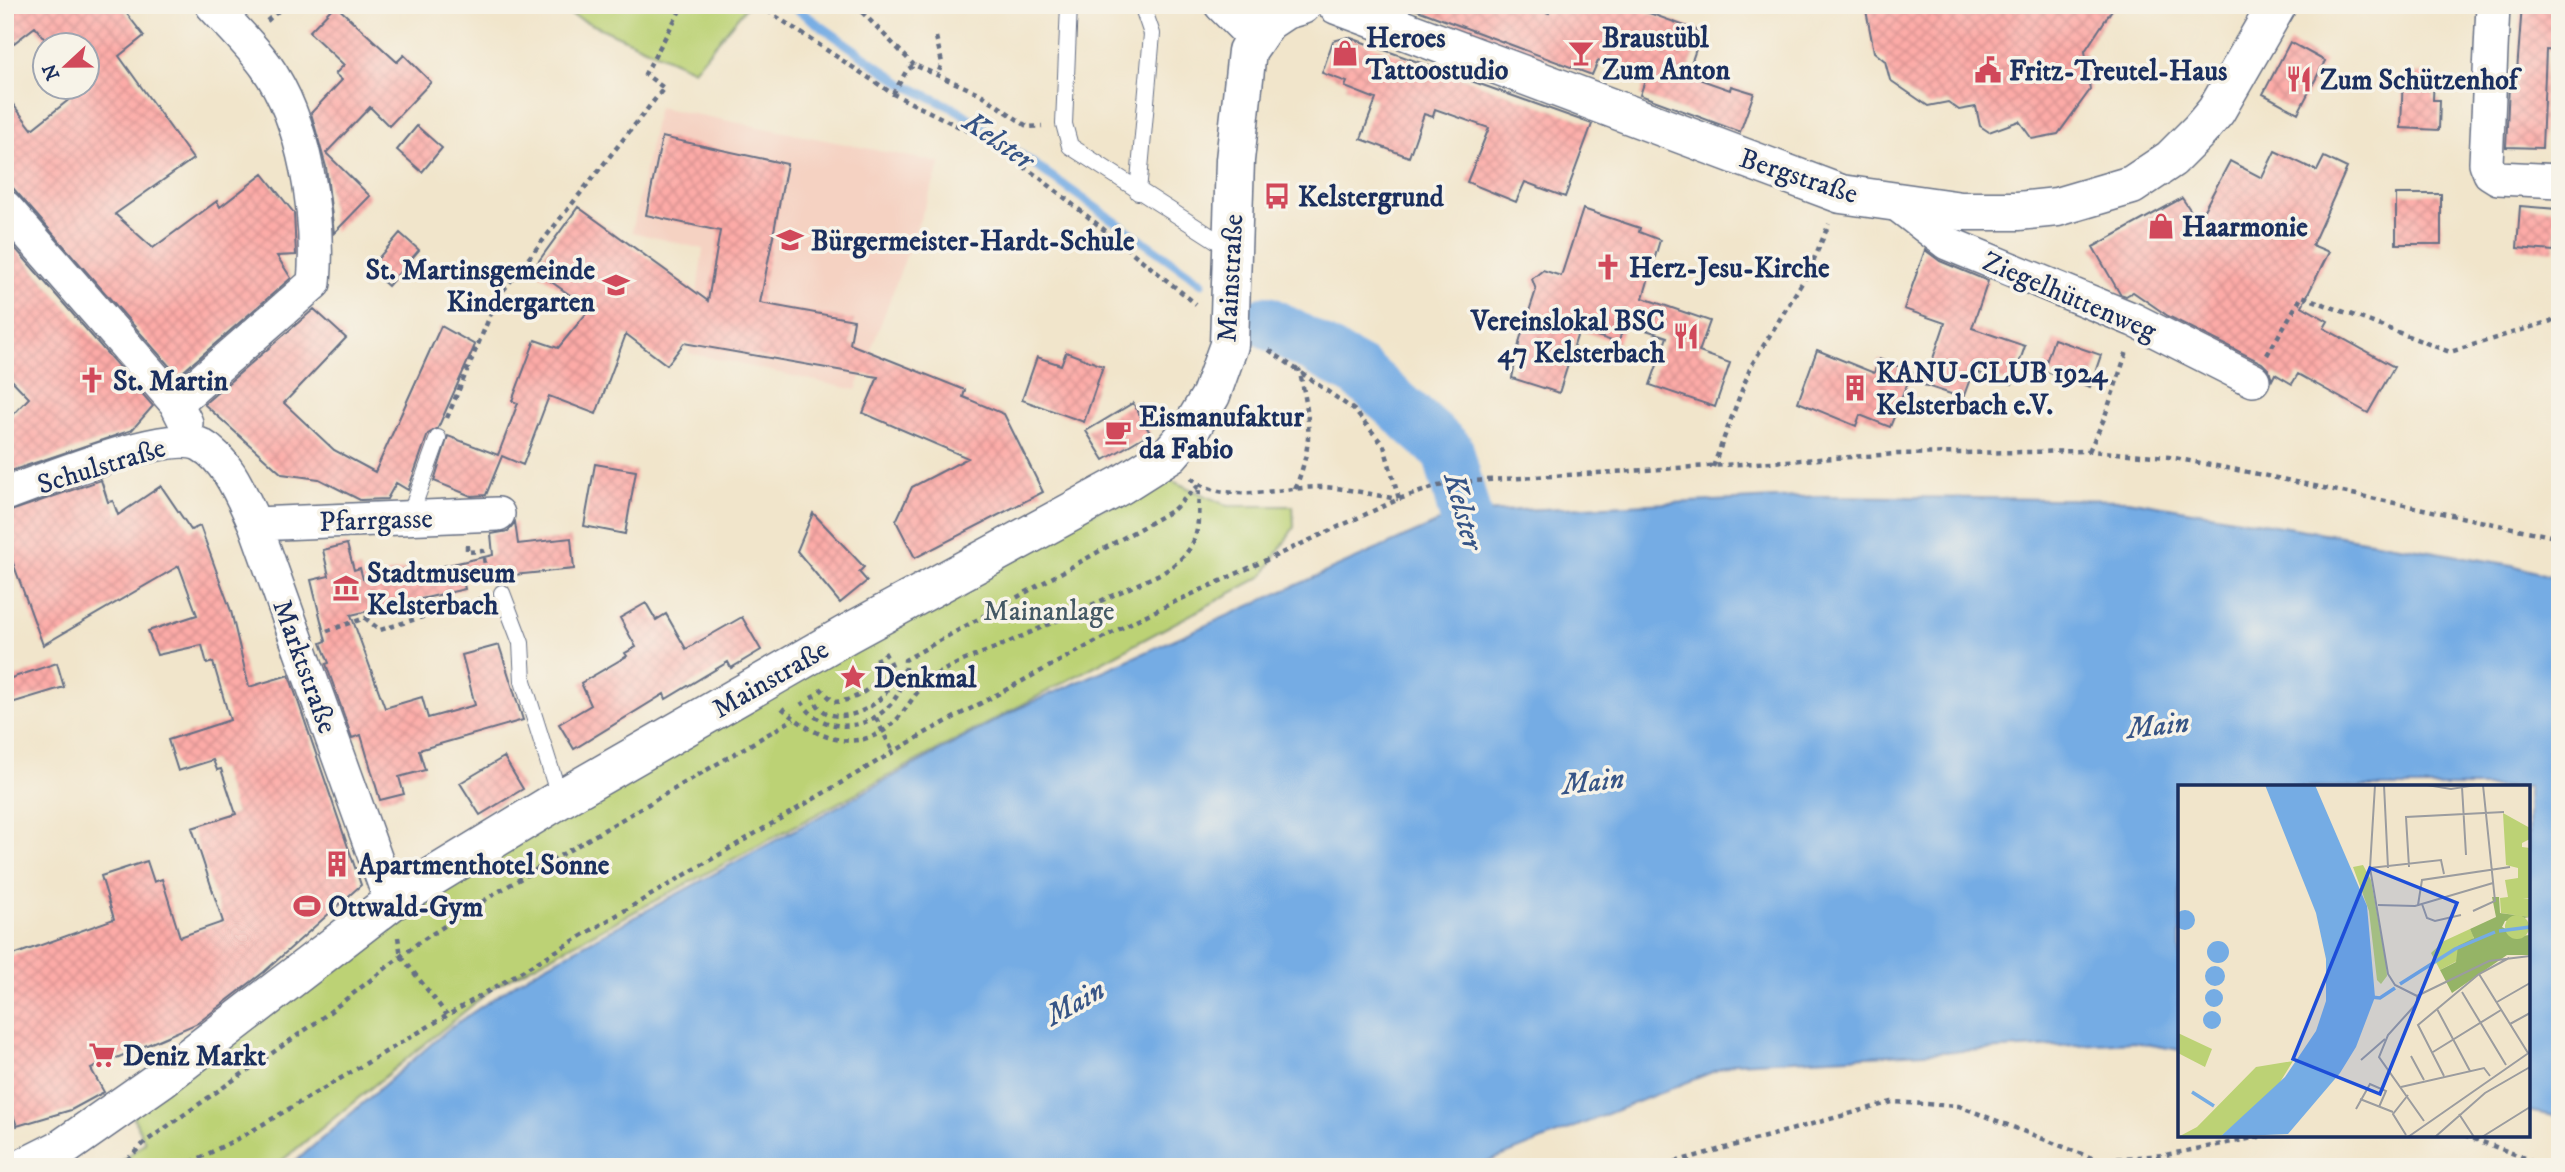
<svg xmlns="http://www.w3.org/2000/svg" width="2565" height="1172" viewBox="0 0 2565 1172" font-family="'IM FELL DW Pica',serif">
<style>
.built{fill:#f5d2c2}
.green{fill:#bcd275;stroke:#6c806a;stroke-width:2}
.water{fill:#75ace4;stroke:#486ea1;stroke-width:2}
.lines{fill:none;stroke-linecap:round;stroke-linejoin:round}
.stream{stroke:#75ace4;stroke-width:9}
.river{stroke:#75ace4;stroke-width:52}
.building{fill:url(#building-cross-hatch)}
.lane-casing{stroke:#666f84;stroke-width:18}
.street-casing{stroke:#666f84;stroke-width:36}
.secondary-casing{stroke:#666f84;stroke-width:41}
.path{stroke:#666f84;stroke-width:4.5;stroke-dasharray:5 5;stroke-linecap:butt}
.lane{stroke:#fff;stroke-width:16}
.street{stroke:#fff;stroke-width:33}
.secondary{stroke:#fff;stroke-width:38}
.labels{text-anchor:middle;stroke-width:7;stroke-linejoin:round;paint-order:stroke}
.poi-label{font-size:28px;font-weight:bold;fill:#1b2f5e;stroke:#f7f3e8;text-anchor:start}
.street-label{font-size:28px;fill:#1b2f5e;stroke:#f7f3e8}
.park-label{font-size:28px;fill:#435864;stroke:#f7f3e8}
.water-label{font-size:30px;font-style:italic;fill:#365486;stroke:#f7f3e8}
.inset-river{fill:none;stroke:#75ace4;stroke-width:3.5}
.inset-road{fill:none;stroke:#9b9c9f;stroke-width:2}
.view{fill:#1d4ed8;fill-opacity:0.15;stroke:#1d4ed8;stroke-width:3.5}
.inset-edge{fill:none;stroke:#1b2f5e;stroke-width:3.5}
</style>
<defs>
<pattern id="building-cross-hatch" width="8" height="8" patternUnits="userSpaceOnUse" patternTransform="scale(1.75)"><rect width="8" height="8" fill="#fdaba7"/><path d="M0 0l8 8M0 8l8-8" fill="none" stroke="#d89392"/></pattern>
</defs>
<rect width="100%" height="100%" fill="#f7f3e8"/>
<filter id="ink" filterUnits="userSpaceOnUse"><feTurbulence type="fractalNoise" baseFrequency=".0143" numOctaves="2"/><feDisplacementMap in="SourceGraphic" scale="14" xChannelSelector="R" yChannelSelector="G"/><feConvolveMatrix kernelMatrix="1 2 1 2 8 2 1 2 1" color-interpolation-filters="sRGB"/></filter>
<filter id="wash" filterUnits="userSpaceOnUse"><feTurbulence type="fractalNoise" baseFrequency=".00686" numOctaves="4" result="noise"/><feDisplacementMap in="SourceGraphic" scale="28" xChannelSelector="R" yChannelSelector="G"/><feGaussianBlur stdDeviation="1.57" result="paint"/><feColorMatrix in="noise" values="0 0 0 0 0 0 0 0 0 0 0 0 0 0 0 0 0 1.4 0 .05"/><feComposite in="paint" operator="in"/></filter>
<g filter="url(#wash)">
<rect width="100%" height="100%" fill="#f1e5cb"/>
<!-- built -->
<path class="built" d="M658,107l283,56 -85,227 -167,-37 14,-104 -71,-17z"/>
<!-- green -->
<path class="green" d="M549,5h199l-54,65z
M1168,479l60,27h65l1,21 -31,49 -766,409 -223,182h-159l30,-25 -14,-30 434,-312 456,-255z"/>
<!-- water -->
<path class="water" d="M1821,496l306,4 385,65 48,14v538l-32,-6v-324h-348v263l-46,-8 -399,21 -260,104h-1186l162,-140 77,-52 489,-266 442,-196z"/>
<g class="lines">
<!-- stream -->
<path class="stream" d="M791,5l112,79 56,27 243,172"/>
<!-- river -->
<path class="river" d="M1267,322l93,51 88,78 35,132"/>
</g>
<g id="blocks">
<!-- building -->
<path class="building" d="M5,5h115l24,31 -25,20 74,103 -78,55 38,34 64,-47 3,6 43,-33 31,39 2,42 -19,1 14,22 -113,98 -173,-197v-85l27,35 39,-31 -6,-10h23v-42h-38l-15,-19 -30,23z
M335,5l62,57 7,-7 27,27 -42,44 -19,-19 -44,46 44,43 -36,37 -8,-66 -15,-54 31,-33 -7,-6 9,-9 -35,-33z
M1404,5h122l23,8 3,-8h75l75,27 -15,43 43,15 1,-4 23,7 -14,39 -100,-37 6,-17 -48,-17 -6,14z
M1865,5h250l-30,46 5,39 -32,44 -26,5 -13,-18 -30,11 -9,-6 -4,-19 -17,3 -11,-8 -20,4 -38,-26 -5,-19 -11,-9z
M2522,5h38v46l-14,-1 -4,98 -36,-1 3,-62h7z
M1348,37l244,87 -27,73 -40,-15 -9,20 -49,-20 22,-54 -54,-19 -2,8 -9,-3 -15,43 -48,-18 15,-40 -31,-12 2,-5 -25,-9 11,-32z
M2290,42l35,19 -27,52 -35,-19z
M2403,73l31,1 -1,26h7l-1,30 -38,-2z
M417,126l25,22 -20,24 -25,-22z
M662,137l125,27 -27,139 94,17 -4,24 115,46 -2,7 41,17 39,78 -128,66 -19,-37 16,-34 56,-29 -105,-45 15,-36 -194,-34 -17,22 -41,-31 -30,80 -47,-18 -26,69 -21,-9 -16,39 -15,1 -37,-15 14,-45 50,19 20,-52 -6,-2 23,-61 23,8 32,-39 -57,-40 45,-62 130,94 12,-70 -74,-16z
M2275,151l42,20 7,-14 23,11 -35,77 17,7 -27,54 26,15 -4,7 70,39 -26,46 -70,-39 -6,10 -17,-10 -3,6 -3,-10 -7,-7 -94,-47 -35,-24 -7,4 -6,-2 -27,-47 89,-49 16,23 32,-60 32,17z
M2396,194h45v50h-45z
M2520,206l37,3 -3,42 -37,-3z
M1583,209l57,19 -1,4 21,8 -17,58 67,23 -11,31 31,11 -15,44 -65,-22 17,-48 -42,-14 -7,20 -39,-13 -20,63 -47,-15 8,-39 16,-49 -4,-11 11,-9 18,6z
M400,233l19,17 -31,36 -19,-17z
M9,241l144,165 -21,24 -127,43v-50l24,-25 -24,-25v-129z
M1925,250l15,11 48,20 -16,47 53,18 -13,38 -39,-13 -10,27 -39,-13 21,-62 -41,-14z
M314,309l32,29 -62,65 50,47 41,22 66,-146 34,19 -37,83 -10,6 -20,56 -12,-7 -9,16 -27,1 -41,-21 -37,-5 -78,-70z
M2054,339l47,16 -11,32 -47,-16z
M1817,350l57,23 5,-14 33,13 -22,55 -30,-12 -4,11 -58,-24z
M1066,352l37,14 -19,56 -62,-22 15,-43 24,8z
M1133,403l17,30 -46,27 -18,-29z
M595,464l41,7 -11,63 -41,-8z
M101,480l7,22 5,-1 5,14 43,-29 30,44 9,-4 31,85 18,76 40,-12 72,210 -97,87 -66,51 -107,46 13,23 -33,18 -54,16 -12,-33v-135l109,-39 -13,-43 46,-15 7,21 8,-3 18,58 43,-15 -31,-94 44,-14 -15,-45 -4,1 -4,-10 -35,11 -10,-31 62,-20 -17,-58 -6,2 -5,-19 -45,10 -9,-24 49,-16 -18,-49 -136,79 -38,-104v-28z
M813,513l51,54 -5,5 8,9 -27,22 -43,-52z
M515,522l3,22 53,-6 3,31 -111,11 2,9 -114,26 34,93 37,-11 6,21 47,-13 -13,-50 37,-10 24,75 -104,30 6,20 -26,7 5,17 -24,6 -19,-65 -9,3 -26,-74 3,-1 -8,-20 5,-2 -15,-61 18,-4 -6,-26 24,-6 7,26 6,-2 3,11 48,-11 1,5 81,-18 -2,-21 17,-3z
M646,603l10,17 10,-6 20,35 56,-32 19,33 -30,18 -3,-6 -62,37 -2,-5 -90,55 -15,-25 32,-19 -10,-22 46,-27 -2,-3 11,-6 -16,-29z
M57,663l7,24 -59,18v-25z
M504,757l19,32 -43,26 -20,-32z"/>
</g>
</g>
<g filter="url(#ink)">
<use href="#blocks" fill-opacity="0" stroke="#666f84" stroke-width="2"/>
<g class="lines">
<!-- lane casing -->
<g class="lane-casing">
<path id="lane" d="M1069,5l-5,119 6,22 160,103
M1138,192l14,-158 -10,-29
M409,518l29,-80
M502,593l19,50 2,38 37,118"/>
</g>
<!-- street casing -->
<g class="street-casing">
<path id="street" d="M1221,5l34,34
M2493,5l-7,158 4,10 8,5 62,3
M1894,202l53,41 187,77 119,60
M5,207l171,196 10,20
M176,403l138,-120c6,-67 -9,-162 -48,-217 -16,-22 -36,-41 -54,-61
M5,494c37,-13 164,-66 196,-49 27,15 41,52 54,79l136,378
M255,524l243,-10"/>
</g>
<!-- secondary casing -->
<g class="secondary-casing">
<path id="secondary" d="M1337,5l504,189 120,17h57l39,-4 75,-22 39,-26 29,-29 16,-19 61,-106
M25,1167l36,-18 100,-70 230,-177 169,-103 287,-165 274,-149 49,-31 19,-22 22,-37 18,-50 6,-185 12,-109 20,-29 18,-12 17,-5"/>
</g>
<!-- path -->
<path class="path" d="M759,5l134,89 91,45 56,39 156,126
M855,5l59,60
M267,21l18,-16
M936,37l6,26 -4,11
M893,94l14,-24 7,-5 67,29 47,33 14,-1
M1269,350l85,60 30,36 15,53
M2267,355l35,-59 148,56 101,-31 9,-9
M447,418l51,-121 166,-209 -19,-14 38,-69
M2089,451l15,-32 23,-68
M1713,467l38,-101 57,-93 21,-49
M1191,478c32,27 88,10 127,9 26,0 54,8 80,12
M1295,489c19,-46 15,-73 4,-120
M467,545v7l16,-1 4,28
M327,631l38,-13 15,12 101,-31
M820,688l14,14c20,-1 38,-12 48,-30l-6,-16
M812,694c2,4 4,10 8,14 20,21 65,-3 72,-27 3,-12 -4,-22 -9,-31
M782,708c23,20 49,38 82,31 40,-10 43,-44 70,-63 22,-14 50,-23 73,-33 53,-24 105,-47 157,-71 40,-27 33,-43 35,-87l-26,25 -268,150c0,7 0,16 -2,22 -14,46 -79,62 -103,17
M876,718l17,34
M398,937l3,19 46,59
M2464,1135l85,32
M120,1167l25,-25 173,-121 100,-78 78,-50 298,-174
M182,1167l61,-31 684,-404 213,-114 259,-119 39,-13 35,-5 424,-27 192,-3 80,6 84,16 307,65
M1656,1167l236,-65 67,4 138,54 68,-5 104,-20
M2040,1167l56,-7"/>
<!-- lane -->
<use href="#lane" class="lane"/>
<!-- street -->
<use href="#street" class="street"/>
<!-- secondary -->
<use href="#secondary" class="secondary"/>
</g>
</g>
<!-- icons -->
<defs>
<g id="shop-bare" transform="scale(2.1)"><path d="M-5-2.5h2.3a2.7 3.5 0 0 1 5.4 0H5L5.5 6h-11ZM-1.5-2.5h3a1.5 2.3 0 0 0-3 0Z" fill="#d1495b" stroke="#f7f3e8" stroke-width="2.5" paint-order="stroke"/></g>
<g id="bar-bare" transform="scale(2.1)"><path d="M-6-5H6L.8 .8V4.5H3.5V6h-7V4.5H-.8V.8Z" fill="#d1495b" stroke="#f7f3e8" stroke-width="2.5" paint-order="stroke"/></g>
<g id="civic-bare" transform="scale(2.1)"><path d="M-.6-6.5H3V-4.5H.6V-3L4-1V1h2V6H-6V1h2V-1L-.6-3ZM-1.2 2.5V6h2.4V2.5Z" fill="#d1495b" stroke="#f7f3e8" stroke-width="2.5" paint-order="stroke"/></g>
<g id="restaurant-bare" transform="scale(2.1)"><path d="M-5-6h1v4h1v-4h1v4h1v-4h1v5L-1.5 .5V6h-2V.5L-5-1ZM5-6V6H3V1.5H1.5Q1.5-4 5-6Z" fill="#d1495b" stroke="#f7f3e8" stroke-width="2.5" paint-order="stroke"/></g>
<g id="bus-bare" transform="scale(2.1)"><path d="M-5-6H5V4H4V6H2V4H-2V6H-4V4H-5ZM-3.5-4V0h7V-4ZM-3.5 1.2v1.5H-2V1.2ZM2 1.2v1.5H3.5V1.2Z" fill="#d1495b" stroke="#f7f3e8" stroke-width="2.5" paint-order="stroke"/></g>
<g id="school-bare" transform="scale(2.1)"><path d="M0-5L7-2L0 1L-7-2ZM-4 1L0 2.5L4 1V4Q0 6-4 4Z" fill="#d1495b" stroke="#f7f3e8" stroke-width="2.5" paint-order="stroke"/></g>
<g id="church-bare" transform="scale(2.1)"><path d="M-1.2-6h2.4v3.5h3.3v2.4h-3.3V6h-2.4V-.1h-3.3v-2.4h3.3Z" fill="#d1495b" stroke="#f7f3e8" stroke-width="2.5" paint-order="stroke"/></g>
<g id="building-bare" transform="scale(2.1)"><path d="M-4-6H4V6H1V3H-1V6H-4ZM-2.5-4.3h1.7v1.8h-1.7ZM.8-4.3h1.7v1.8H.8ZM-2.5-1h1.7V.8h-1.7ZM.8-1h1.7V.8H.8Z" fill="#d1495b" stroke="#f7f3e8" stroke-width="2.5" paint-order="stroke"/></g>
<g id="cafe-bare" transform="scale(2.1)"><path d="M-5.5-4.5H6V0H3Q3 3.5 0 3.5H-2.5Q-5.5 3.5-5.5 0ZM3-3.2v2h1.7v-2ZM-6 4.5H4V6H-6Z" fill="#d1495b" stroke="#f7f3e8" stroke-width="2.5" paint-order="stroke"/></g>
<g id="museum-bare" transform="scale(2.1)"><path d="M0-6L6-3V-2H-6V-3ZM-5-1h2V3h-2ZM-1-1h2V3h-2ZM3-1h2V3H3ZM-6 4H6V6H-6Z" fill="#d1495b" stroke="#f7f3e8" stroke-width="2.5" paint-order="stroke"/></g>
<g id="sight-bare" transform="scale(2.1)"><path d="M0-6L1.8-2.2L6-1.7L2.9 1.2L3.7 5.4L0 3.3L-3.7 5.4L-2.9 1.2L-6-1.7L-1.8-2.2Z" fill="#d1495b" stroke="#f7f3e8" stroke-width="2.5" paint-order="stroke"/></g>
<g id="stadium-bare" transform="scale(2.1)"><path d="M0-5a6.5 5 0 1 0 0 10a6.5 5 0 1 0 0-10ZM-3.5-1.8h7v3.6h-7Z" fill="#d1495b" stroke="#f7f3e8" stroke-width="2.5" paint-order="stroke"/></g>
<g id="supermarket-bare" transform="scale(2.1)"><path d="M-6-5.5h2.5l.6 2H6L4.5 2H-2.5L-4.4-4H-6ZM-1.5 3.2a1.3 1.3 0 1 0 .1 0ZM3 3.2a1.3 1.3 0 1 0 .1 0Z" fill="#d1495b" stroke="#f7f3e8" stroke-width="2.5" paint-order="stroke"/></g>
</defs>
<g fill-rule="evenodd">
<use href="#shop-bare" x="1345" y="53"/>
<use href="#bar-bare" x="1581" y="53"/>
<use href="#civic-bare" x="1988" y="70"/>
<use href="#restaurant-bare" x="2299" y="79"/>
<use href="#bus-bare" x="1277" y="196"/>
<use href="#shop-bare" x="2161" y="226"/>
<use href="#school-bare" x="790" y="240"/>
<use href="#church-bare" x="1608" y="267"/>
<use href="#school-bare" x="616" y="285"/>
<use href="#restaurant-bare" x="1686" y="336"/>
<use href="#church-bare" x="92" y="380"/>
<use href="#building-bare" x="1855" y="388"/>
<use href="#cafe-bare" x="1118" y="432"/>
<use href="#museum-bare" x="346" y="588"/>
<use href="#sight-bare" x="853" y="677"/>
<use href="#building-bare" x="337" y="864"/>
<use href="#stadium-bare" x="307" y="906"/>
<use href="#supermarket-bare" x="102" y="1055"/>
</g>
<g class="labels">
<!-- poi labels -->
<g class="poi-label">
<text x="1366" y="47">Heroes<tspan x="1366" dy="32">Tattoostudio</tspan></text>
<text x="1602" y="47">Braustübl<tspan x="1602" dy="32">Zum Anton</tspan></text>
<text x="2009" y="80">Fritz-Treutel-Haus</text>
<text x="2320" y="89">Zum Schützenhof</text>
<text x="1298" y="206">Kelstergrund</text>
<text x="2182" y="236">Haarmonie</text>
<text x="811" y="250">Bürgermeister-Hardt-Schule</text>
<text x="1629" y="277">Herz-Jesu-Kirche</text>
<text x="595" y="279" text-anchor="end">St. Martinsgemeinde<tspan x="595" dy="32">Kindergarten</tspan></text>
<text x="1665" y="330" text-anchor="end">Vereinslokal BSC<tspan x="1665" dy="32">47 Kelsterbach</tspan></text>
<text x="1876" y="382">KANU-CLUB 1924<tspan x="1876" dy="32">Kelsterbach e.V.</tspan></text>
<text x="113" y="390">St. Martin</text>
<text x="1139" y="426">Eismanufaktur<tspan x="1139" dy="32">da Fabio</tspan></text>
<text x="367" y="582">Stadtmuseum<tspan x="367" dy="32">Kelsterbach</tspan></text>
<text x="874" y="687">Denkmal</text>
<text x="358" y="874">Apartmenthotel Sonne</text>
<text x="328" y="916">Ottwald-Gym</text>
<text x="123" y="1065">Deniz Markt</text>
</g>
<!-- street labels -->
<g class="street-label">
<text transform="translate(1799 175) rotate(18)" y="10">Bergstraße</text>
<text transform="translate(1229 278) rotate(-87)" y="10">Mainstraße</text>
<text transform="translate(2070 295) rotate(23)" y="10">Ziegelhüttenweg</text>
<text transform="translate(101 465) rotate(-17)" y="10">Schulstraße</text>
<text transform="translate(376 519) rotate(-2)" y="10">Pfarrgasse</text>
<text transform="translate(306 666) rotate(70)" y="10">Marktstraße</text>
<text transform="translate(770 678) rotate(-30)" y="10">Mainstraße</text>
</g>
<!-- park labels -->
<g class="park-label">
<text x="1049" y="620">Mainanlage</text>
</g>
<!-- water labels -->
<g class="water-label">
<text transform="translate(999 140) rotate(35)" y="10">Kelster</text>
<text transform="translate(1464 511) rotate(75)" y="10">Kelster</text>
<text transform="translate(2158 725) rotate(-6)" y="10">Main</text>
<text transform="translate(1593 781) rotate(-6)" y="10">Main</text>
<text transform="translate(1075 1002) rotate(-29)" y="10">Main</text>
</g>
</g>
<!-- overview -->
<g transform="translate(2178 785)">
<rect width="352" height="352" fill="#f1e5cb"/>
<path d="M325,28l27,15v11l-8,4v4l8,1v50h-7l7,1v18l-29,-4 -1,-15 8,-1 -3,-17 13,-2v-10l-12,-3zM185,80l8,15 15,83 1,13 -6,8 -4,-4 -8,-69 -16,-44zM292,144l4,8 -17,24 -17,9 -9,-17 13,-12zM0,248l34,16 -7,18 -27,-14zM115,276l-16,26 -57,50h-42l19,-10 59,-60z" fill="#bcd275"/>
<path d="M314,112h7l1,16 30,4 -25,4 -3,6 17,9 11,-1v20h-23l-55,38 -12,-23 16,-8 2,-16 16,-8 -4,-9 26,-12z" fill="#95b466"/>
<path d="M327 142a12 12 0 1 1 24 0a12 12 0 1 1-24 0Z" fill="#bcd275"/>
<path d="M87,0h50l52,121 8,91 -19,50 -16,26 -52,61 -68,3 65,-60 31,-46 10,-30v-42l-10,-46zM-3 135a10 10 0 1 1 20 0a10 10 0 1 1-20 0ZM29 167a11 11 0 1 1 22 0a11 11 0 1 1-22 0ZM27 191a10 10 0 1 1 20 0a10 10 0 1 1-20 0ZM27 213a9 9 0 1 1 18 0a9 9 0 1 1-18 0ZM25 235a9 9 0 1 1 18 0a9 9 0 1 1-18 0Z" fill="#75ace4"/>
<path class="inset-river" d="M321,146l31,-4M222,199l55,-35 40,-17M193,212l9,1 15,-10M14,307l22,14"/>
<path class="inset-road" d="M197,0l-5,83 18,106 7,11 22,11M206,0l4,83M249,0l24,4 25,-4M284,2l4,68M231,82l-3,-50 98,-5M192,83l71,-8 3,14M244,119l5,14 8,3 26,-6M200,120l37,1 78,-23M240,120l4,-25 88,-13M295,126l22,-10 -12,-116M301,189l49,79M284,207l44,73M239,211v7l-29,32 -9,22 45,64M239,211l72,-35 41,-5M319,217l33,-19M259,224l33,62M332,239l20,-11M255,267l68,-42M233,271l13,24M183,275l24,-21M266,291l-26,-51 61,-51 30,-16M223,302l83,-19 6,8M182,314l33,13M178,324l14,-25 16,7 -7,16M281,329l15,23M228,350l-13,-21 15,-19M230,352l122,-85M257,352l50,-44 45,-26M304,352l48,-30"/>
<path class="view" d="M192,83l87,35 -77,191 -87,-35z"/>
<rect width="352" height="352" class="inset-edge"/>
</g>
<!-- margin -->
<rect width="2565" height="1172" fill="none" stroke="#f7f3e8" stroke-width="28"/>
<!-- north arrow -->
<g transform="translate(66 66) rotate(248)"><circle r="33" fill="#f7f3e8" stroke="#9fa5b1" stroke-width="2"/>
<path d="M0-5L12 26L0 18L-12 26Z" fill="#d1495b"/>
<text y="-10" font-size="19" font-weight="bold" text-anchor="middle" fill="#1b2f5e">N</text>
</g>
</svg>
